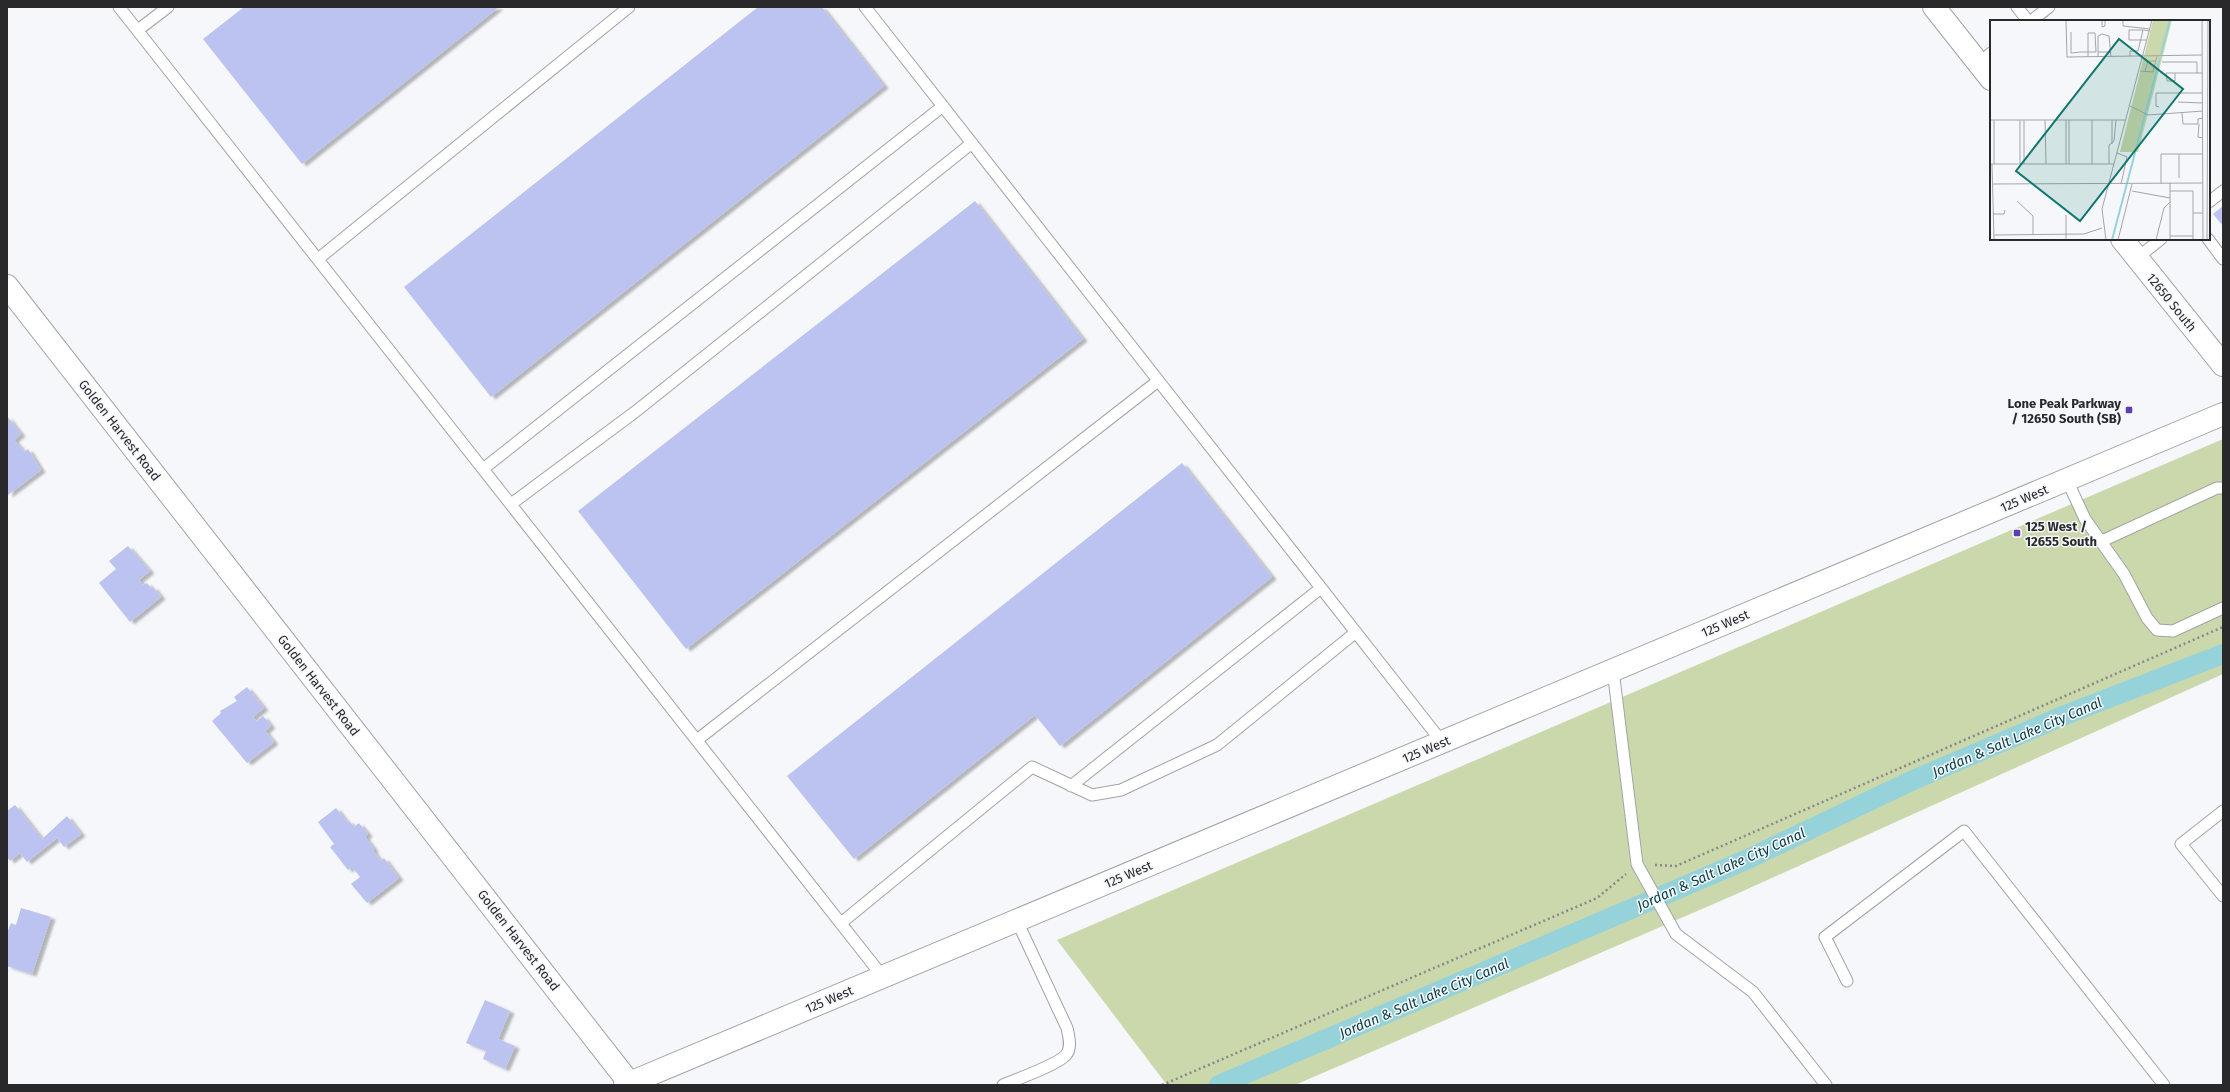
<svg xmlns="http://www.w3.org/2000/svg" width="2230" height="1092" viewBox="0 0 2230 1092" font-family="'Fira Sans',sans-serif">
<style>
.green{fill:#cbd8ac}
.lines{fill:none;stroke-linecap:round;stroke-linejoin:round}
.canal{stroke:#95d2d9;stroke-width:20}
.building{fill:#bcc3f0;filter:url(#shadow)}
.service-casing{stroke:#a2a3a6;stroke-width:13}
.minor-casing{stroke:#a2a3a6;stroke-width:24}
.secondary-casing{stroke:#a2a3a6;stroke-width:24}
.path{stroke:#88888b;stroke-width:2.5;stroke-dasharray:2 3;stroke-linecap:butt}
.service{stroke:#fff;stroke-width:11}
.minor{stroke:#fff;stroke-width:22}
.secondary{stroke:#fff;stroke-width:22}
.poi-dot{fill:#5f3cb4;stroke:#f6f7fb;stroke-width:1.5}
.labels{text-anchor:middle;stroke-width:3;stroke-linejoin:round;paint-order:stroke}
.street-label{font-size:13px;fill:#29292b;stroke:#f6f7fb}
.poi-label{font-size:13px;font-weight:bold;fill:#29292b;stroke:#f6f7fb;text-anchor:end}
.water-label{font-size:14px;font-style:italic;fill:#074147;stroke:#f6f7fb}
.inset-river{fill:none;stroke:#95d2d9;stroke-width:2}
.inset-road{fill:none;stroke:#a4a5a8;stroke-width:1}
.view{fill:#0f766e;fill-opacity:0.15;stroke:#0f766e;stroke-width:2}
.inset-edge{fill:none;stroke:#29292b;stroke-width:2}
</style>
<defs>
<filter id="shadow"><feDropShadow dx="4.5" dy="2.5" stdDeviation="1" flood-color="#0004"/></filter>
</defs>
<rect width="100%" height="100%" fill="#f6f7fb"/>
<!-- green -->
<path class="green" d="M2223,439v235l-491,222 -437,189h-128l-110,-145z"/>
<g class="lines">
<!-- canal -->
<path class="canal" d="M1219,1085l529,-226 163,-78 154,-66 158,-61"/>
</g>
<!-- building -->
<path class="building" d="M244,7h255l-197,157 -99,-125z
M758,7h64l62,79 -393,311 -87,-110z
M975,201l108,138 -397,310 -108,-138z
M2223,206v20l-10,-12z
M7,416l14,18 -7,6 10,12 4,-3 13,21 -33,25z
M1182,463l90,114 -212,169 -25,-31 -181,144 -67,-83z
M128,546l22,25 -11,9 4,5 4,-2 4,5 2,-1 8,10 -31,25 -31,-39 17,-14 -7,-8z
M247,687l17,21 -11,9 4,4 6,-5 8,10 -6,5 9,11 -27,21 -35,-42 9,-8 -1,-2 17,-10 -3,-4z
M15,805l27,34 25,-23 14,18 -17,13 -7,-9 -30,24 -7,-9 -10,8 -3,-4v-46z
M336,808l11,14 2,-1 5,6 5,-4 9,11 -3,3 9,12 -1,2 8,10 3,-3 15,20 -32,25 -16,-19 9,-7 -8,-10 -4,3 -18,-23 4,-3 -16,-22z
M21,908l30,9 -19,57 -25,-8v-33l4,-10 5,2z
M485,1000l25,11 -12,28 17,7 -10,23 -22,-10 3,-8 -20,-8z"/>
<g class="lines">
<!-- service casing -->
<g class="service-casing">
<path id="service" d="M119,7l764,970
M865,7l577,735
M2017,7l11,14
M2031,21l18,-14
M138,30l30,-23
M1979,63l12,-10
M2209,202l14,-11
M2208,239l15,20
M2137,258l24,-19
M318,259l311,-252
M483,469l460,-363
M2067,480l18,39 39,55 23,44 10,12 16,1 50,-23
M511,504l124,-92 337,-269
M2102,541l115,-53h6
M1613,670l24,194 39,70 77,58 73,93
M697,740l461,-359
M1071,786l250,-198
M2223,811l-42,33 42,52
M841,923l191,-156 60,28 29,-5 96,-45 139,-113
M1847,981l-22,-44 139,-106 200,254
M1003,1085c14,-6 54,-20 63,-30 6,-7 3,-18 1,-27l-50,-107"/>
</g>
<!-- minor casing -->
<g class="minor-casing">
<path id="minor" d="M1934,7l57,72
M2122,239l101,126
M7,286l624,799"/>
</g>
<!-- secondary casing -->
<g class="secondary-casing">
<path id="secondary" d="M625,1085l1598,-671"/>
</g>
<!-- path -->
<path class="path" d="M1655,865l21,1 547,-239
M1162,1085l435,-187 29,-24"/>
<!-- service -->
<use href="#service" class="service"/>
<!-- minor -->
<use href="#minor" class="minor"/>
<!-- secondary -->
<use href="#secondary" class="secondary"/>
</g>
<!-- markers -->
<g class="poi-dot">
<rect x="2125" y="406" width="8" height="8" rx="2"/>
<rect x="2013" y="529" width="8" height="8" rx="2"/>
</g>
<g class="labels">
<!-- street labels -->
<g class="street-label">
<text transform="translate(2172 302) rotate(51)" y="5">12650 South</text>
<text transform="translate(120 430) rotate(52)" y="5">Golden Harvest Road</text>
<text transform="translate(2024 498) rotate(-23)" y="5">125 West</text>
<text transform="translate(1725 623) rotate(-23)" y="5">125 West</text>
<text transform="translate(319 685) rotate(52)" y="5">Golden Harvest Road</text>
<text transform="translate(1426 749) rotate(-23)" y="5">125 West</text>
<text transform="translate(1128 874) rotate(-23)" y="5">125 West</text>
<text transform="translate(519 940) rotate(52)" y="5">Golden Harvest Road</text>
<text transform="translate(829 999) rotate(-23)" y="5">125 West</text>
</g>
<!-- poi labels -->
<g class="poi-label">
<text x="2121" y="408">Lone Peak Parkway<tspan x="2121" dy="15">/ 12650 South (SB)</tspan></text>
<text x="2025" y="531" text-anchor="start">125 West /<tspan x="2025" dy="15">12655 South</tspan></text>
</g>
<!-- water labels -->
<g class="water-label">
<text transform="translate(2017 737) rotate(-23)" y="5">Jordan &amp; Salt Lake City Canal</text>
<text transform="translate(1721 869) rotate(-24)" y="5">Jordan &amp; Salt Lake City Canal</text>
<text transform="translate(1424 998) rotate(-23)" y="5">Jordan &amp; Salt Lake City Canal</text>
</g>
</g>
<!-- overview -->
<g transform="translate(1990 20)">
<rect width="220" height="220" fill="#f6f7fb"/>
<path d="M163,0h19l-34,132h-18z" fill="#cbd8ac"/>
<path class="inset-river" d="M171,34l9,-34M122,220l48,-182"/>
<path class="inset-road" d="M76,0l1,37 135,-2M112,0v7l3,-1v-6M133,0v6l27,3M212,0l1,220M153,10h-14v10h18M81,12v21l10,-1h15l-1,-19h-7v24M108,32h13M140,36v-5h8l5,-21 7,1M108,37v-21l4,-2 7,2 2,21M172,42h35v11M150,51l13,1 4,-16M155,51l3,-10h8M185,53v8h-8l-1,-8h37M188,82l25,1M140,86l18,9 55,-4M169,87l-3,-1v-13h47M192,93l1,11h15v-5l5,-1M0,100h136M30,100v44M55,100l1,44M76,100v44M79,100v44M102,100v44M122,100v24M209,104l-1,13 5,1M127,133l10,4 -6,27M0,144h124M2,144l2,76M4,144v-44M34,144v-44M119,144v-19l5,-4 2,-21M189,158v-24M2,164l211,-1M171,164v-30h42M142,171l38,7M180,171h23v22M27,181l16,15v19M3,194h11l1,-4M4,215l90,-1 18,-6M180,216h23M76,220v-25M116,220l-4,-31 50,-189M128,220l14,-56M166,220l8,-32 6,-6M180,220v-57M203,220v-27h10M217,220l1,-220"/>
<path class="view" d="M129,19l64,50 -103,132 -64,-50z"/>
<rect width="220" height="220" class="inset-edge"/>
</g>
<!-- border -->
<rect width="2230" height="1092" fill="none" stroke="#29292b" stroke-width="16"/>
</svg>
